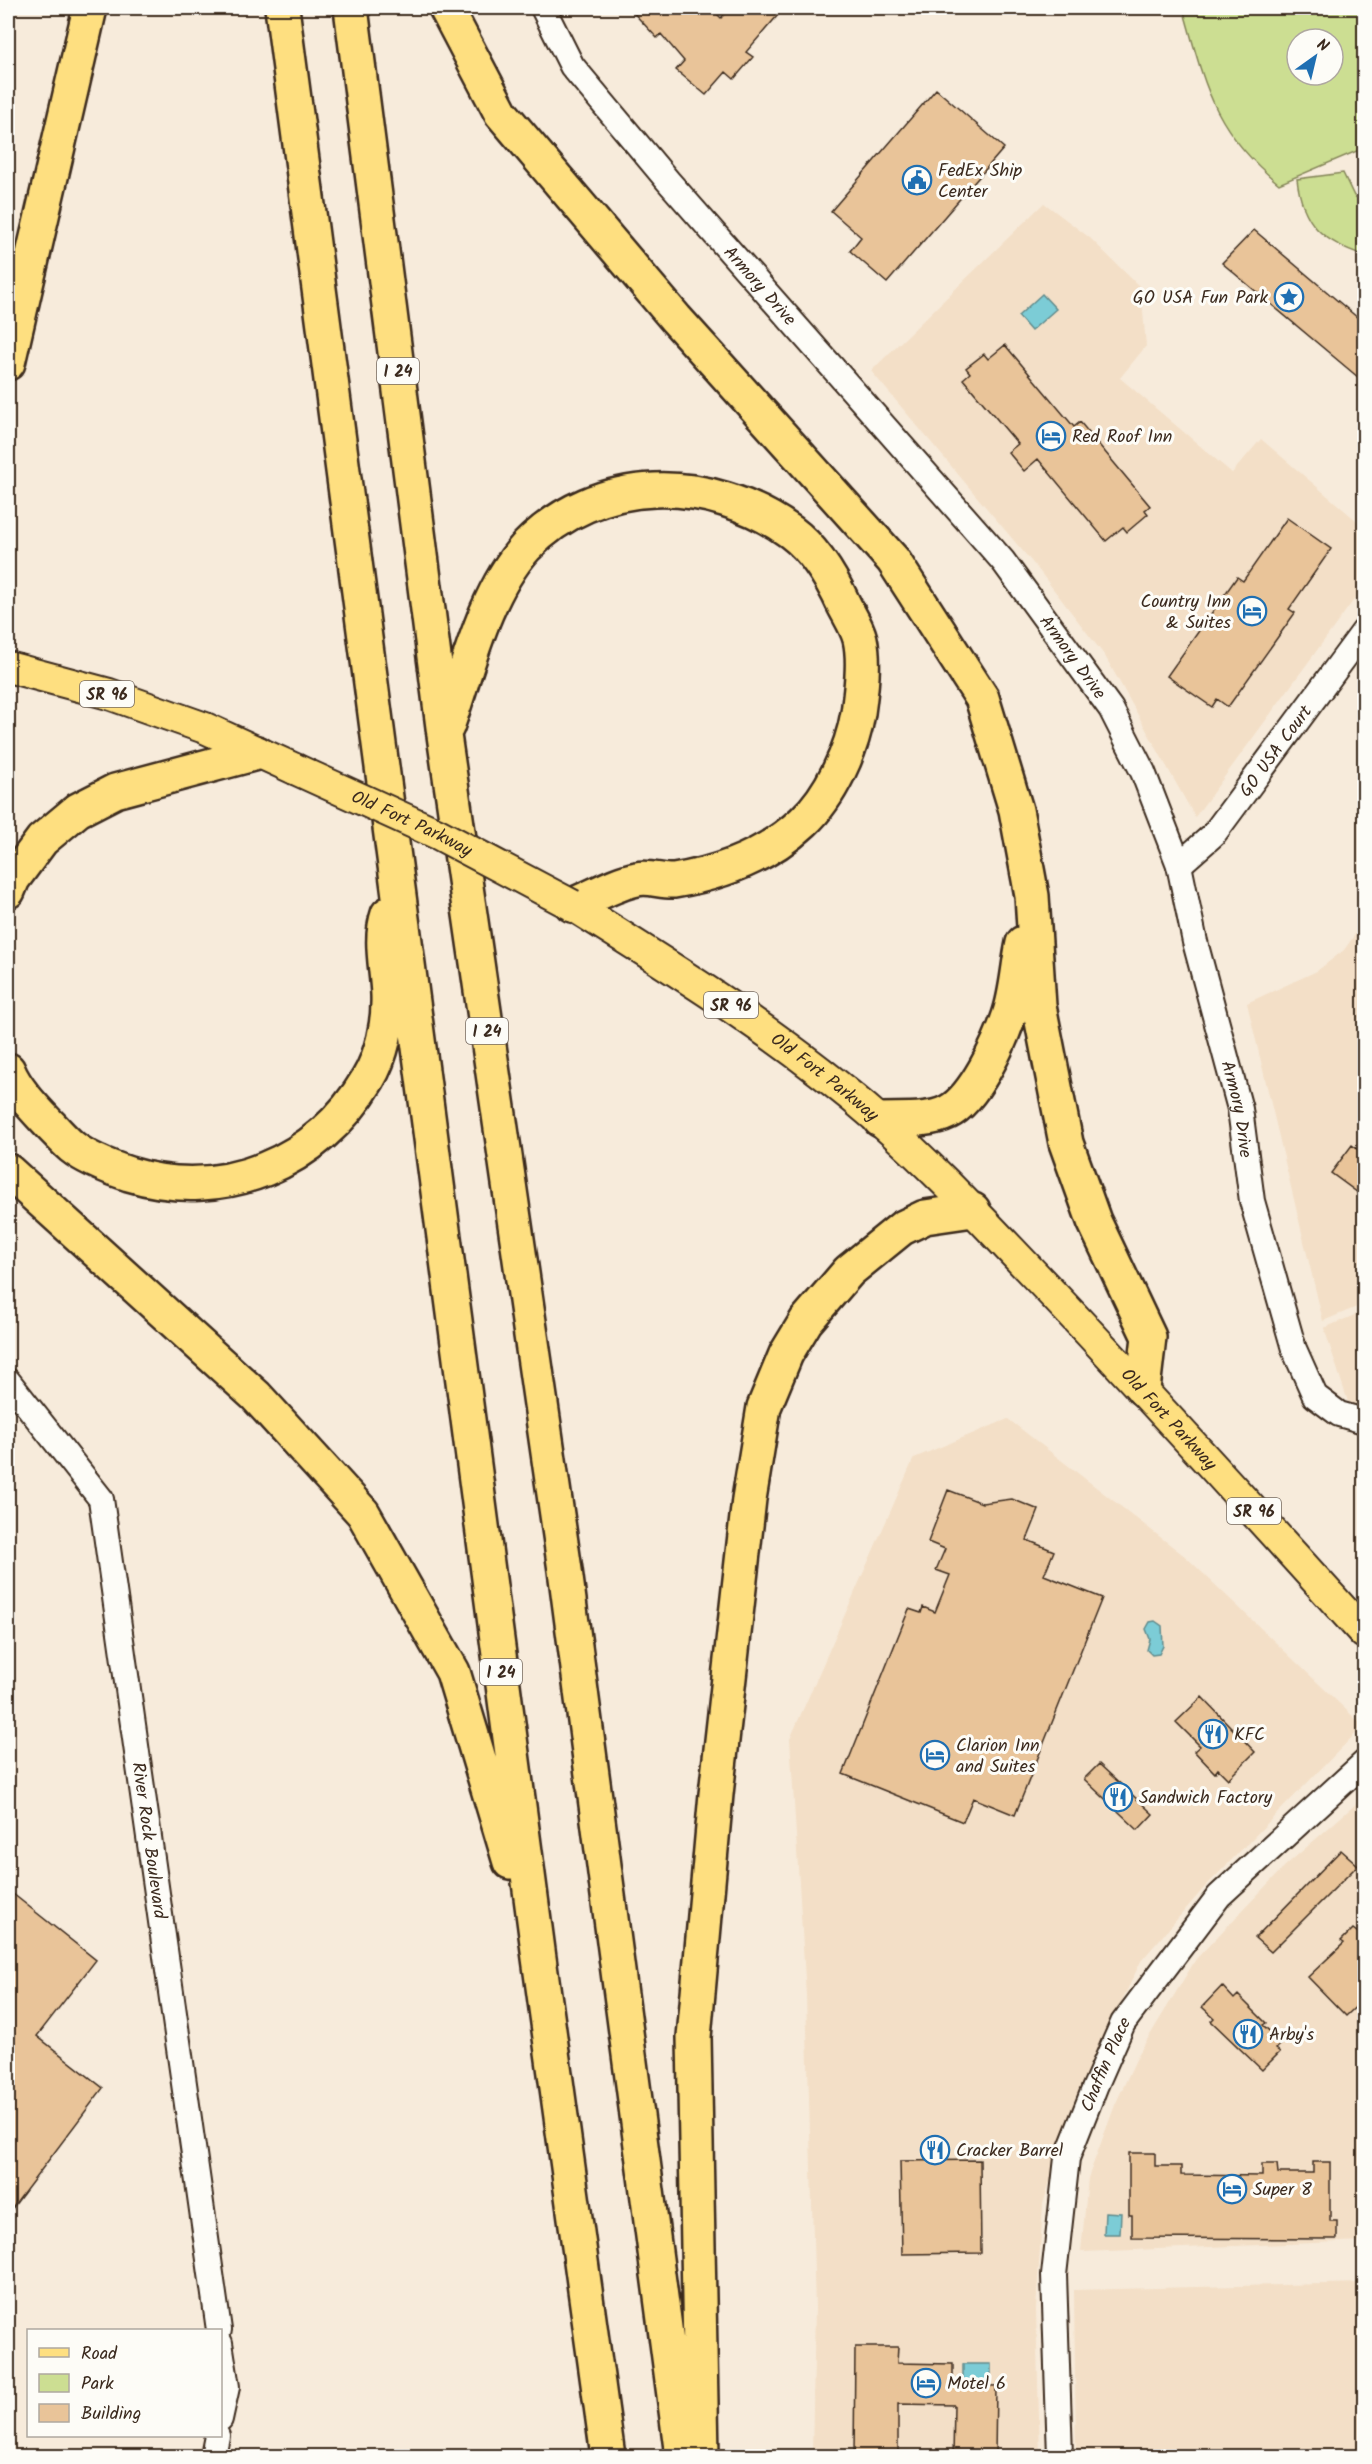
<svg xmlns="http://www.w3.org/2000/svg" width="1372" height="2464" viewBox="0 0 1372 2464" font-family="Kalam,sans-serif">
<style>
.built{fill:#f3dfc7}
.green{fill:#ccde92;stroke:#848458;stroke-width:1.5;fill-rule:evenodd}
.water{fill:#7bccd6;stroke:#618b8c;stroke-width:1.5}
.building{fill:#e9c499;stroke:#3b2a1e;stroke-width:1.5}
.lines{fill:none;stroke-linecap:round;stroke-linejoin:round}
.minor-casing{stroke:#3b2a1e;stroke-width:28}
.major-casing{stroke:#3b2a1e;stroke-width:34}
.highway-casing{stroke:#3b2a1e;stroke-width:38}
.minor{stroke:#fdfcf7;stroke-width:24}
.major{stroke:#fedf80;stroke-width:30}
.highway{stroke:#fedf80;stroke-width:33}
.major-bridge-casing{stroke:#3b2a1e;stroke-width:34;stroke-linecap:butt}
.major-bridge{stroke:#fedf80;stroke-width:30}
.labels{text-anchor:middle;stroke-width:6;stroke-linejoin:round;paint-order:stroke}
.shield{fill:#fdfcf7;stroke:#75695f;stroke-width:1.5}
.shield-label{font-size:16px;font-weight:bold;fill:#3b2a1e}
.poi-label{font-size:18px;fill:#3b2a1e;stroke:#fdfcf7;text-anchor:start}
.street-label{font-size:18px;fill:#3b2a1e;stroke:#fdfcf7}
</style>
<rect width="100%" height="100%" fill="#f7ebdb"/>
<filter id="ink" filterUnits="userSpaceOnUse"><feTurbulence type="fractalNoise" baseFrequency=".0167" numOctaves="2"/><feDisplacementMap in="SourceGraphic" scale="12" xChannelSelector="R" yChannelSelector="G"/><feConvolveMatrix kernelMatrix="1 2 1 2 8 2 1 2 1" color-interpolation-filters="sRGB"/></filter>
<g filter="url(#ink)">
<!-- built -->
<path class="built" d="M1044,203l46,35 51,50 5,58 -26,32 112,95 29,-34 103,88v59l-169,231 -90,-161 -68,-88 -166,-197z
M1364,922v382l-41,17 -76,-318 70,-32 27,-21z
M1364,1311v140l-40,-123z
M1008,1419l178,138 177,169 -159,162 -63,73 -65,136 -33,107 -7,105 4,147h-228l3,-148 -9,-313 -16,-256 124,-281z
M1364,1797v444l-283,11 7,-74 27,-73 23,-50 58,-96 89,-93z
M1364,2283v173h-288l-2,-166z"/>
<!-- green -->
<path class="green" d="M1183,8h181v140l-85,36c-66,-54 -74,-98 -96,-176zM1297,39h36v36h-36z
M1343,173l11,23 10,6v53c-41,-13 -62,-31 -67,-76z"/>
<!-- water -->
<path class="water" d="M1042,294l14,15 -25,22 -13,-15z
M1155,1621l7,5 1,20 -4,8 -7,1 -5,-5 3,-11 -4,-10 4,-7z
M1105,2212l16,1 -1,21h-16z
M963,2364h28v19h-28z"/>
<!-- building -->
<path class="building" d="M629,8h82l10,10 9,-10h39l9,7 -32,37 7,5 -19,22 -8,-7 -20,23 -30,-25 8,-9 -23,-27 -4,4z
M936,89l68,59 -117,135 -37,-32 11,-14 -30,-26z
M1254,230l111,94v59l-143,-120z
M1005,345l69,82 6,-5 70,84 -5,4 3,4 -21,18 -4,-5 -17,14 -68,-82 -14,12 -16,-19 10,-8 -55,-65 7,-6 -4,-5 18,-14 4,5z
M1287,518l44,31 -42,60 6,4 -67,94 -11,-8 -5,8 -45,-31 70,-99 6,4z
M1352,1145l13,10v43l-34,-25z
M948,1490l34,13 30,-4 27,11 -12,30 27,11 -10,24 58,23 -87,217 -42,-17 -10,24 -120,-48 66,-165 12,4 2,-6 12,5 15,-37 -14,-5 9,-21 -17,-7z
M1202,1697l53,55 -27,27 -10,-10 -3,4 -21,-22 6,-5 -24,-24z
M1099,1764l54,50 -15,16 -54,-51z
M1341,1850l17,15 -87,87 -16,-14z
M8,1890l88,70 -59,76 66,52 -95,126z
M1365,1925v73l-19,18 -38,-39 36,-34 -3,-2 12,-12 4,3z
M1222,1986l12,13 4,-4 28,28 -3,2 19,18 -6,6 4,3 -18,18 -51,-49 3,-3 -12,-11z
M1129,2153h26v13h26v9l81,1v-12h15l1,9h35v-11h17v59h7v18l-205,-1v-23h-3z
M980,2160l1,93 -79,1 -2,-93z
M855,2347h43l-1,16 56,1v21l43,1 -1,71h-42l1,-52 -56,-1v53h-44z"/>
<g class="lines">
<!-- minor casing -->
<g class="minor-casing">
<g id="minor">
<path id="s1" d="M543,8l29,58 96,115 335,380 108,148 32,63 36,93 16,77 45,167 12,92 42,148 21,47 24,18 25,7"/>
<path id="s2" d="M1179,865l34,-30 151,-204"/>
<path id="s3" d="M8,1381l93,118 118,831"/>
<path d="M220,2343l7,44 -7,32"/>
<path d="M213,2456l4,-20"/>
<path id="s4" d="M1060,2456l-6,-181 13,-117 28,-71 28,-64 96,-127 145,-133"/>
</g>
</g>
<!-- major casing -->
<g class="major-casing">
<g id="major">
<path d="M8,667l101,27 96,34 90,41"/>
<path id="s5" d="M572,905c107,67 212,132 307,215 60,52 114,112 169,169 107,113 212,229 316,344"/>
</g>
</g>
<!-- highway casing -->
<g class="highway-casing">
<path id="highway" d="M282,8l257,1950 69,498
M351,8l93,727 121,835 117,886
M446,8l55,105 175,206 217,241 89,138 34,112 16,86 7,110 27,137 28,78 55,116 -6,52
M8,363l82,-355
M447,727c20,-57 37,-134 79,-180 71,-74 184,-73 265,-15 23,17 41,47 53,73 5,10 13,22 16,34 5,22 1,52 -2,74 -6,37 -27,83 -55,109 -36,34 -80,51 -129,59 -12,1 -25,-5 -37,-2 -22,4 -44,18 -65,26
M8,891l5,-12 29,-39 36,-30 37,-19 142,-38
M8,1070c8,20 27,39 41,54 8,8 15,16 23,23 15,12 39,21 57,27 95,29 189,-11 239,-95 14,-23 21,-57 20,-84 -1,-27 -9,-55 0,-81
M880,1120c21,-1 48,2 68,-8 26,-13 52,-69 61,-96 8,-23 9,-50 14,-73
M8,1171l248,225 107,117 90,159 57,190
M702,2456l-8,-419 22,-243 33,-295 15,-92 22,-53 20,-33 43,-50 53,-43 23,-11 48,-7"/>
</g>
<!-- minor -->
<use href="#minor" class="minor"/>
<!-- major -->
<use href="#major" class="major"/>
<!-- highway -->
<use href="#highway" class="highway"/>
<!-- major-bridge casing -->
<g class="major-bridge-casing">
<g id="major-bridge">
<path id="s6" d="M295,769l143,65 134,71"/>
</g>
</g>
<!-- major-bridge -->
<use href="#major-bridge" class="major-bridge"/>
</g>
</g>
<!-- icons -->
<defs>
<g id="civic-ring" transform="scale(1.5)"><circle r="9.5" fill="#fdfcf7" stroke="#1f6fb2" stroke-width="1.5"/><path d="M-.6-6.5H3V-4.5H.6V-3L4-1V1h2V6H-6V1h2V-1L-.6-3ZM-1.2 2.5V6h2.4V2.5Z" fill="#1f6fb2"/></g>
<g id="sight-ring" transform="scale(1.5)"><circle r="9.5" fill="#fdfcf7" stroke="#1f6fb2" stroke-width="1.5"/><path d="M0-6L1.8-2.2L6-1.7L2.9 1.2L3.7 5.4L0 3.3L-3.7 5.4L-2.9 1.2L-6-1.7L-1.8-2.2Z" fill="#1f6fb2"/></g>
<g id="hotel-ring" transform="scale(1.5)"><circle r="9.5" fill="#fdfcf7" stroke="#1f6fb2" stroke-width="1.5"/><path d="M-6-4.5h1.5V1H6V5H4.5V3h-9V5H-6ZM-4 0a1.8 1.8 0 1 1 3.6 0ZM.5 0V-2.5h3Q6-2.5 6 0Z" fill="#1f6fb2"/></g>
<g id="restaurant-ring" transform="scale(1.5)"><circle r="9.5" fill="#fdfcf7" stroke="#1f6fb2" stroke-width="1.5"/><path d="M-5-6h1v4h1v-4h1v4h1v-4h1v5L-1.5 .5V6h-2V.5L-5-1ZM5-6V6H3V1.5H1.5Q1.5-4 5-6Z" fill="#1f6fb2"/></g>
</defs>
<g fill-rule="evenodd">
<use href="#civic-ring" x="917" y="180"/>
<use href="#sight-ring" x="1289" y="297"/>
<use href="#hotel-ring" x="1051" y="436"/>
<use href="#hotel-ring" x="1252" y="611"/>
<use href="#restaurant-ring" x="1213" y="1734"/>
<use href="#hotel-ring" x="935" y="1755"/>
<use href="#restaurant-ring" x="1118" y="1797"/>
<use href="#restaurant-ring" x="1248" y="2034"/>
<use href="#restaurant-ring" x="935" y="2150"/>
<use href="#hotel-ring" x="1232" y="2189"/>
<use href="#hotel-ring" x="926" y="2383"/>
</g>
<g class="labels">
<!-- shield labels -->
<g class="shield">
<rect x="377" y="358" width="42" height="26" rx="4.5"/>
<rect x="80" y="681" width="54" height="26" rx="4.5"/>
<rect x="704" y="992" width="54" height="26" rx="4.5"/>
<rect x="466" y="1018" width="42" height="26" rx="4.5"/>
<rect x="1227" y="1498" width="54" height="26" rx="4.5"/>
<rect x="480" y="1659" width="42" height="26" rx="4.5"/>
</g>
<g class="shield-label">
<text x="398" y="377">I 24</text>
<text x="107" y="700">SR 96</text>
<text x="731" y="1011">SR 96</text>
<text x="487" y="1037">I 24</text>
<text x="1254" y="1517">SR 96</text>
<text x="501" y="1678">I 24</text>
</g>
<!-- poi labels -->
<g class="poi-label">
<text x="938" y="176">FedEx Ship<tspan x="938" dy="21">Center</tspan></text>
<text x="1268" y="303" text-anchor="end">GO USA Fun Park</text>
<text x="1072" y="442">Red Roof Inn</text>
<text x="1231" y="607" text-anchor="end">Country Inn<tspan x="1231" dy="21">&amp; Suites</tspan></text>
<text x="1234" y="1740">KFC</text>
<text x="956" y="1751">Clarion Inn<tspan x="956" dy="21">and Suites</tspan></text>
<text x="1139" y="1803">Sandwich Factory</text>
<text x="1269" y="2040">Arby's</text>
<text x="956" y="2156">Cracker Barrel</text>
<text x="1253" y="2195">Super 8</text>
<text x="947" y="2389">Motel 6</text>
</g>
<!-- street labels -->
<g class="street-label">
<text dy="6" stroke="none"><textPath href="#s1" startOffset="354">Armory Drive</textPath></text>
<text dy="6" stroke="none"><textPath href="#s1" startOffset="840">Armory Drive</textPath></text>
<text dy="6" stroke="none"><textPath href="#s2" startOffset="150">GO USA Court</textPath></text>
<text dy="6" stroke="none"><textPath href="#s6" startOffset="129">Old Fort Parkway</textPath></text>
<text dy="6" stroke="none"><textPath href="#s5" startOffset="306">Old Fort Parkway</textPath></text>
<text dy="6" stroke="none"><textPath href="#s1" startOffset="1326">Armory Drive</textPath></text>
<text dy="6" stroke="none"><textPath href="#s5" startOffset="792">Old Fort Parkway</textPath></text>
<text dy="6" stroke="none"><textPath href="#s3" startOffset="495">River Rock Boulevard</textPath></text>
<text dy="6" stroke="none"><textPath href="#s4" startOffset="400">Chaffin Place</textPath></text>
</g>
</g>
<!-- margin -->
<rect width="1372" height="2464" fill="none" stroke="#fdfcf7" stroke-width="30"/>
<rect x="15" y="15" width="1342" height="2434" fill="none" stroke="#3b2a1e" stroke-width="2" filter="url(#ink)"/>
<!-- legend -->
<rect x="27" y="2329" width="195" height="108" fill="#fdfcf7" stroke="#afa8a0" stroke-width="1.5"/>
<rect x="39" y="2348" width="30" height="9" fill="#fedf80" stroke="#afa8a0" stroke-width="1.5"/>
<text x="81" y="2359" font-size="18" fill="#3b2a1e">Road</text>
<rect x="39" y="2374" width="30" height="18" fill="#ccde92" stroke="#afa8a0" stroke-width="1.5"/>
<text x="81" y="2389" font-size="18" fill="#3b2a1e">Park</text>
<rect x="39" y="2404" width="30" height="18" fill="#e9c499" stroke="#afa8a0" stroke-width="1.5"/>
<text x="81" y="2419" font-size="18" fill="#3b2a1e">Building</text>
<!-- north arrow -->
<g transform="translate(1315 57) rotate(34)"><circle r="28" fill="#fdfcf7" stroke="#afa8a0" stroke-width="1.5"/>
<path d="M0-4.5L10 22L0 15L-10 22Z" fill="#1f6fb2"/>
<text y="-9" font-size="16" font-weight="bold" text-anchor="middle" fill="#3b2a1e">N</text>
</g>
</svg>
